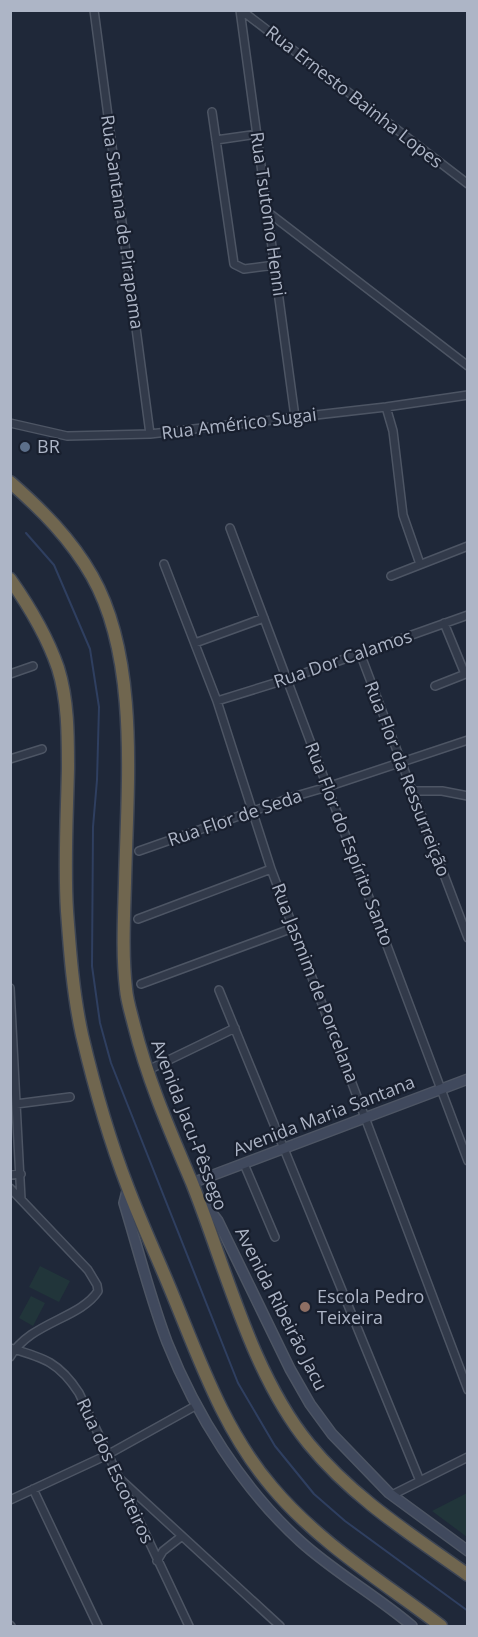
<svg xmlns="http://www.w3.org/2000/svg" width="478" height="1637" viewBox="0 0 478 1637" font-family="'Open Sans',sans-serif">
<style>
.green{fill:#21353a}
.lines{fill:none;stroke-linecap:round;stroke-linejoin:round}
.stream{stroke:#2f3f60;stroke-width:2}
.street-casing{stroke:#4d5564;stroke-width:10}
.secondary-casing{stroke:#4d5564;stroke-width:12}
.highway-casing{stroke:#3d4554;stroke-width:15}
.street{stroke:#323a4a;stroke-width:7}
.secondary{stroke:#40495d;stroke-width:9}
.highway{stroke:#70664f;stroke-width:12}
.service-dot{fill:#5c6f8a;stroke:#181f2e;stroke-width:2}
.education-dot{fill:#8d6e63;stroke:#181f2e;stroke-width:2}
.labels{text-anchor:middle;stroke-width:4.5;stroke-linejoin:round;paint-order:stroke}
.street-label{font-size:18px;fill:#adb5c6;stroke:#181f2e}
.poi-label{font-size:18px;fill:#adb5c6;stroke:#181f2e;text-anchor:start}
</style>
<rect width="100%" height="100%" fill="#1f2839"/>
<!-- green -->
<path class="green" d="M40,1266l30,15 -11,21 -30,-15z
M31,1296l14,7 -12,23 -14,-8z
M467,1493v44l-35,-26z"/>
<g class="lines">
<!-- stream -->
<path class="stream" d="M26,533l28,32 36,84 9,58 -2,73 -4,47 -1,139 8,57 11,40 127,320 37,63 39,48 31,27 123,90"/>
<!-- street casing -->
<g class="street-casing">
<path id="street" d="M94,10l56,424
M240,10l55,407
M241,10l227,174
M212,112l22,152 10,5 31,-4
M216,140l42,-6
M269,213l199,153
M386,407l7,24 10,84 17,49
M10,423l57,13 83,-2 236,-27 82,-12
M230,528l238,633
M164,564l53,137 54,168 197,521
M391,576l77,-30
M444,623l21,51
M195,643l69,-25
M360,653l108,285
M10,674l23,-8
M435,686l33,-13
M217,701l71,-22 180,-64
M10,759l32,-10
M411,791h31l26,5
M139,851l157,-55 31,-9 141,-47
M138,919l133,-50
M141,984l152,-56
M10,988l11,211
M219,990l201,491
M146,1071l89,-43
M16,1104l54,-7
M244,1164l31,73
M10,1175l11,-1
M10,1188l78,82 9,15 1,6c-18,28 -68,31 -88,66
M10,1348c34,10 49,14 69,45l110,233
M120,1479l160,147
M33,1489l65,137
M392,1495l76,-38
M10,1500l97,-45 90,-50
M157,1561l6,-10 19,-15
M10,1625l1,1"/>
</g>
<!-- secondary casing -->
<g class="secondary-casing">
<path id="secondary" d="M192,1183l276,-104
M128,1187l-4,16c14,46 26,94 43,139 29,73 75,146 133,199 34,31 77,55 112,85
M198,1201l10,7 10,13 72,148 20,35 22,30 57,59 79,58"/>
</g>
<!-- highway casing -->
<g class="highway-casing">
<path id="highway" d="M10,482c32,28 61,57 82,94 48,84 35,213 33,307 -1,35 -3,71 1,106 1,12 5,24 8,36 14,56 36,106 58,158 34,85 59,190 117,261 44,54 103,91 159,131
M10,579c19,27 37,57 48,89 10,32 10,67 10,100 -1,47 -4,96 -1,143 3,41 6,83 15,124 12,51 27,104 46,153 14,37 31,73 46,110 27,66 51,134 98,189 47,56 111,95 169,139"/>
</g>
<!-- street -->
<use href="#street" class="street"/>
<!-- secondary -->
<use href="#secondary" class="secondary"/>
<!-- highway -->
<use href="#highway" class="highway"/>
</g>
<!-- markers -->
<circle class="service-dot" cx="25" cy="447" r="6"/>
<circle class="education-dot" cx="305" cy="1307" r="6"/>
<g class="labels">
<!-- street labels -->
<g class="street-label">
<text transform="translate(354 97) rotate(38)" y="6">Rua Ernesto Bainha Lopes</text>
<text transform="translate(268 214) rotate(82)" y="6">Rua Tsutomo Henni</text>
<text transform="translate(122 222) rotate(82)" y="6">Rua Santana de Pirapama</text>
<text transform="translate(239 424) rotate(-7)" y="6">Rua Américo Sugai</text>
<text transform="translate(343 659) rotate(-19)" y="6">Rua Dor Calamos</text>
<text transform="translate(407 779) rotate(69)" y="6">Rua Flor da Ressurreição</text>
<text transform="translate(235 818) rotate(-19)" y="6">Rua Flor de Seda</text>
<text transform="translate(349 844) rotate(69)" y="6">Rua Flor do Espírito Santo</text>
<text transform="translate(315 983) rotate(69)" y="6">Rua Jasmim de Porcelana</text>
<text transform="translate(324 1116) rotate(-21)" y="6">Avenida Maria Santana</text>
<text transform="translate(189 1125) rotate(69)" y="6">Avenida Jacu-Pêssego</text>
<text transform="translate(281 1309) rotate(63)" y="6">Avenida Ribeirão Jacu</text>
<text transform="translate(115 1471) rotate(65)" y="6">Rua dos Escoteiros</text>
</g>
<!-- poi labels -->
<g class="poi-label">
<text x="37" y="453">BR</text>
<text x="317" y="1303">Escola Pedro<tspan x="317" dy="21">Teixeira</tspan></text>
</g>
</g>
<!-- border -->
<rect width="478" height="1637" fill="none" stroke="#adb5c6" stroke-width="24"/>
</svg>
